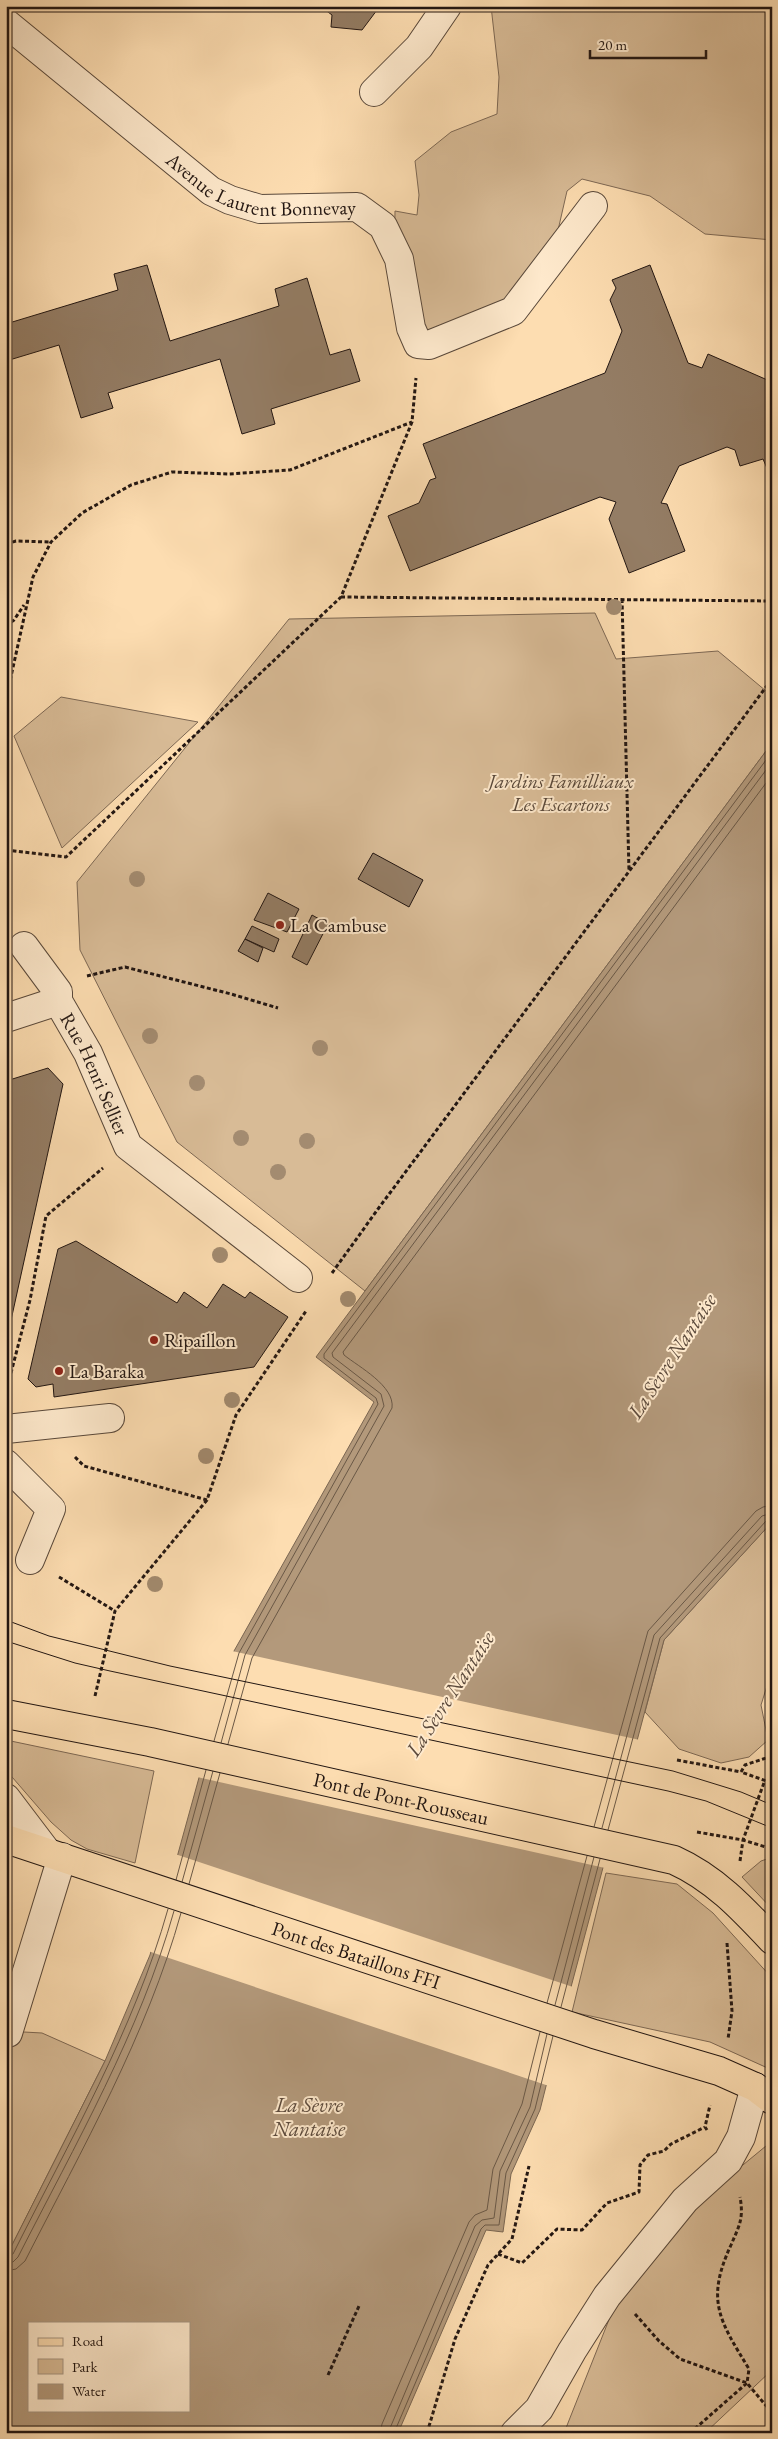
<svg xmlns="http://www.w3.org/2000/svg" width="778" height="2439" viewBox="0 0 778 2439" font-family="'EB Garamond',serif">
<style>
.green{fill:#d8bb96;stroke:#7d6854}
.water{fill:#b3997b;stroke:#796551;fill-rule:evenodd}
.pier{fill:#fdddb1}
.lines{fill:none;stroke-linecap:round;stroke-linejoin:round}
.shore{stroke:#6a5846;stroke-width:1}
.building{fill:#947d65;stroke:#221612}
.minor-casing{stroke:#59483a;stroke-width:30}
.major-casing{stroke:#221612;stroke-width:30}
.path{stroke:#221612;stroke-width:3;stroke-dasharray:4 2.5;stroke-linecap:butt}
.minor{stroke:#fee9cc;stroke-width:28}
.major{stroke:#fdddb1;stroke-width:28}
.tram{stroke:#221612;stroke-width:1}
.tree{fill:#a38b70}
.poi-dot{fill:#8f2418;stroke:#fee9cc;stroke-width:2}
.labels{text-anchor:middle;stroke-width:4;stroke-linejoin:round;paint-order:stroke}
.street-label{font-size:20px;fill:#221612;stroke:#fee9cc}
.park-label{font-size:20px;font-style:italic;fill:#59483a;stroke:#fee9cc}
.poi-label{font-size:20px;fill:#221612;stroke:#fee9cc;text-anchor:start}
.water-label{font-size:21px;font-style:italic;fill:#5c4a3c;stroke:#fee9cc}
</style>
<rect width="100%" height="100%" fill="#fdddb1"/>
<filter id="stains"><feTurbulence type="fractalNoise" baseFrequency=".004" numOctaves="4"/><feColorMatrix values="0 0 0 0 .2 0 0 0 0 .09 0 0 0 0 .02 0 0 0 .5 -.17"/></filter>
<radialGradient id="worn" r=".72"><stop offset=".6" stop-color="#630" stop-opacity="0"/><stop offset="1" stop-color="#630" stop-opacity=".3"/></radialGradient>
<!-- green -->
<path class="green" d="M491,6h281v234l-67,-6 -55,-38 -68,-17 -15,12 -22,96 -117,48 -34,-59 1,-65 22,4 2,-20 -4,-34 36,-29 46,-18 2,-37z
M595,613l21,46 102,-8 54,45v47l-407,548 -188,-149 -97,-192 -3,-68 212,-263z
M61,697l137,25 -136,126 -48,-112z
M772,1522v148l-11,35 7,35 -19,17 -28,6 -42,-14 -34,-37 19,-72z
M6,1740l148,31 -19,92 -48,-14 -16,-9 -20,-18 -45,-52z
M767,1859l5,1v49l-30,-32 19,-16z
M606,1873l71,11 36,29 59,65v92l-62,-28 -138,-30z
M6,2031l36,2 63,28 -99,196z
M772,2141v229l-67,63h-141l50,-126 78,-100z"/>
<!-- water -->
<path class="water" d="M772,743v779l-108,118 -93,347 -31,123 -29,64 -8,58 -17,-2 -88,203h-392v-176l99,-196 45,-106 84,-304 140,-249 -58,-45zM29,2323h160v87h-160z"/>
<!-- pier -->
<path class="pier" d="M232,1651l408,89 -35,128 -408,-91z
M175,1854l398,133 -24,99 -401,-135z"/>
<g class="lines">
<!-- shore -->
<path class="shore" d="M214,1741l25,-88 139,-249 -2,-6 -52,-40v-4l448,-602
M221,1743l24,-88 139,-249 -3,-12 -48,-37 -1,-4 440,-591
M228,1744l24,-86 140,-250c3,-22 -33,-41 -48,-53l-1,-3 429,-577
M594,1827l54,-196 108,-120 7,-4 9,-2
M602,1828l52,-193 108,-119 10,-3
M608,1830l52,-192 106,-117 6,-2
M176,1880l30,-110
M182,1882l31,-111
M189,1884l31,-111
M547,2003l40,-147
M555,2005l39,-148
M561,2007l39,-148
M6,2257l7,-3c56,-112 121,-224 155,-345
M6,2264l7,-2 5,-5c57,-112 122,-225 156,-346
M6,2271l10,-2 9,-8c57,-112 122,-226 156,-348
M380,2433l2,-9 87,-202 6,-7 12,-5 6,-41 29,-65 18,-72
M388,2433l87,-207 7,-6 12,-2 6,-47 30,-64 17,-73
M394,2433l87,-204 4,-4h14l7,-52 29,-64 18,-73"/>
</g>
<!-- building -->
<path class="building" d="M320,6h60l-18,24 -31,-3 1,-12z
M147,265l23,76 109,-35 -4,-17 32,-11 23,77 20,-6 10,32 -89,28 4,15 -33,10 -22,-75 -112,34 5,15 -32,10 -22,-73 -53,16v-46l3,8 109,-33 -4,-16z
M650,265l38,98 14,5 6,-14 64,28v98l-9,-21 -23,7 -5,-16 -8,-3 -48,19 -18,37 6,1 18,47 -56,22 -20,-54 7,-17 -16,-5 -190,74 -22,-55 31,-13 11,-23 6,-2 -13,-34 182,-71 17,-42 -12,-31 6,-12 -4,-8z
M373,853l50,27 -14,27 -51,-28z
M268,893l31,16 -12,23 -33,-12z
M312,915l16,9 -21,41 -15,-8z
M252,926l27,13 -5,13 -29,-13z
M245,939l18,9 -5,14 -20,-11z
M48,1068l15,16 -57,259v-262z
M76,1241l101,62 7,-11 23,16 16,-24 22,14 5,-6 38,25 -34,50 -200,30 -1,-13 -17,3 -8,-8 30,-130z"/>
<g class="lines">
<!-- minor casing -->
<g class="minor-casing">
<g id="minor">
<path id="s1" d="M6,23l205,168 19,9 30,9 97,-2 26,19 16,33 12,69 7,16 11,1 84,-34 80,-105"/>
<path d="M374,92l45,-45 28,-41"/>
<path id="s2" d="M24,946l34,46v9l30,52 40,93 170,132"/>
<path d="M6,1018l52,-17"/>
<path d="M6,1429l104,-11"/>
<path d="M6,1464l45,45 -21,51"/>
<path d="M6,1798l41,54"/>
<path d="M8,2033l54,-176"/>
<path d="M515,2433l24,-24 33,-58 35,-55 78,-96 43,-39 13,-24 14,-50"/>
</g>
</g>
<!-- major casing -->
<g class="major-casing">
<g id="major">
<path id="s3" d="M6,1714l144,28 524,118c40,18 68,48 98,80"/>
<path id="s4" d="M6,1839l588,195 125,37 36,16 17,13"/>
</g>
</g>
<!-- path -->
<path class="path" d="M6,544l10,-3 35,1
M341,597l431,4
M622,599l7,272
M6,626l8,-6 10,-15
M6,699l27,-122 18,-35 31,-29 49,-28 41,-13 56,2 62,-4 122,-48
M6,850l60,7 275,-260 71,-175 4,-44
M6,909l4,7
M87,976l38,-9 106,27 47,14
M332,1273l46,-64 394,-530
M6,1392l24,-92 16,-84 57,-48
M75,1457l9,9 123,34
M59,1577l56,34
M95,1696l20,-85 92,-111 29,-85 70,-104
M772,1756l-27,9 -4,7 31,11
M677,1760l64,12
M697,1832l46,8 29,9
M740,1861l3,-21 22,-60
M727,1943l5,68 -4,28
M707,2130l-2,-3 5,-22
M498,2254l24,9 35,-34 25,1 25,-27 32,-11 1,-27 8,-10 16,-4 7,-7 34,-17
M635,2314l24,27 21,18 67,24 21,25
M328,2375l31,-69
M427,2433l28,-94 33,-74 24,-26 17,-73
M690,2433l57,-50 2,-14c-29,-48 -44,-68 -18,-124 8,-19 13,-26 9,-48"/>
<!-- minor -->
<use href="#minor" class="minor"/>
<!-- major -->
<use href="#major" class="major"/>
<!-- tram -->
<path class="tram" d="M6,1620l43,16 121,30 503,105 68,21 31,13
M6,1641l69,22 35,8 558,120 38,10 66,27"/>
</g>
<!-- trees -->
<g class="tree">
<circle cx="614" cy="607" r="8"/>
<circle cx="137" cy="879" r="8"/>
<circle cx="150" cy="1036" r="8"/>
<circle cx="320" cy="1048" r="8"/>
<circle cx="197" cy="1083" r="8"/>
<circle cx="241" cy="1138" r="8"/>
<circle cx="307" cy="1141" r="8"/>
<circle cx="278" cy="1172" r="8"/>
<circle cx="220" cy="1255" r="8"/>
<circle cx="348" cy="1299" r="8"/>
<circle cx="232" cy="1400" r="8"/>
<circle cx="206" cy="1456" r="8"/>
<circle cx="155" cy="1584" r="8"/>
</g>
<!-- markers -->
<g class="poi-dot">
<circle cx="280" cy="925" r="5"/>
<circle cx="154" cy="1340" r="5"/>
<circle cx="59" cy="1371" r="5"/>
</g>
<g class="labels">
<!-- street labels -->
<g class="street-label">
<text dy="7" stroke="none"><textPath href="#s1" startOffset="312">Avenue Laurent Bonnevay</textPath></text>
<text dy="7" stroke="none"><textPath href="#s2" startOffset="148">Rue Henri Sellier</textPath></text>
<text dy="7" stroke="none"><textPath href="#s3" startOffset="404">Pont de Pont-Rousseau</textPath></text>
<text dy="7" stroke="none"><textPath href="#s4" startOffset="369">Pont des Bataillons FFI</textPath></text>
</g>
<!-- park labels -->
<g class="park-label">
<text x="561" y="788">Jardins Familliaux<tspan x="561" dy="23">Les Escartons</tspan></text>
</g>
<!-- poi labels -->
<g class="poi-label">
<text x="290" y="932">La Cambuse</text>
<text x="164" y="1347">Ripaillon</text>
<text x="69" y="1378">La Baraka</text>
</g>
<!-- water labels -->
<g class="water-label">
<text transform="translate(672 1356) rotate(-57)" y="7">La Sèvre Nantaise</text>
<text transform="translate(450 1694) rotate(-57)" y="7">La Sèvre Nantaise</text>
<text x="309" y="2112">La Sèvre<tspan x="309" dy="24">Nantaise</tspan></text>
</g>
</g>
<!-- margin -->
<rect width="778" height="2439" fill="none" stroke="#fdddb1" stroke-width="25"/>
<rect x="8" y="8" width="763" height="2424" fill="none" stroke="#221612" stroke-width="2.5"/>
<rect x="12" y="12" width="753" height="2414" fill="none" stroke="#221612"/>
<!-- legend -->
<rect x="28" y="2322" width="162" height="90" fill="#fee9cc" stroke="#a69582"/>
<rect x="38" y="2338" width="25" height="8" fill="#fdddb1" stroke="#a69582"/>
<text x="72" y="2346" font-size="15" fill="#221612">Road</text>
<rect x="38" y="2359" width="25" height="15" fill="#d8bb96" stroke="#a69582"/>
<text x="72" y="2372" font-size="15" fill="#221612">Park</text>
<rect x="38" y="2384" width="25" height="15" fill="#b3997b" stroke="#a69582"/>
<text x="72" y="2396" font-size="15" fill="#221612">Water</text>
<!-- scale -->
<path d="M590 50v8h116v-8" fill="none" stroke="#221612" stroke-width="2.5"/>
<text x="598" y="50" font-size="15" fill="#221612" stroke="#fee9cc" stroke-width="4" paint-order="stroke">20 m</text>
<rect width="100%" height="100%" filter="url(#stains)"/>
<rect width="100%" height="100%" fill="url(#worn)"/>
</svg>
